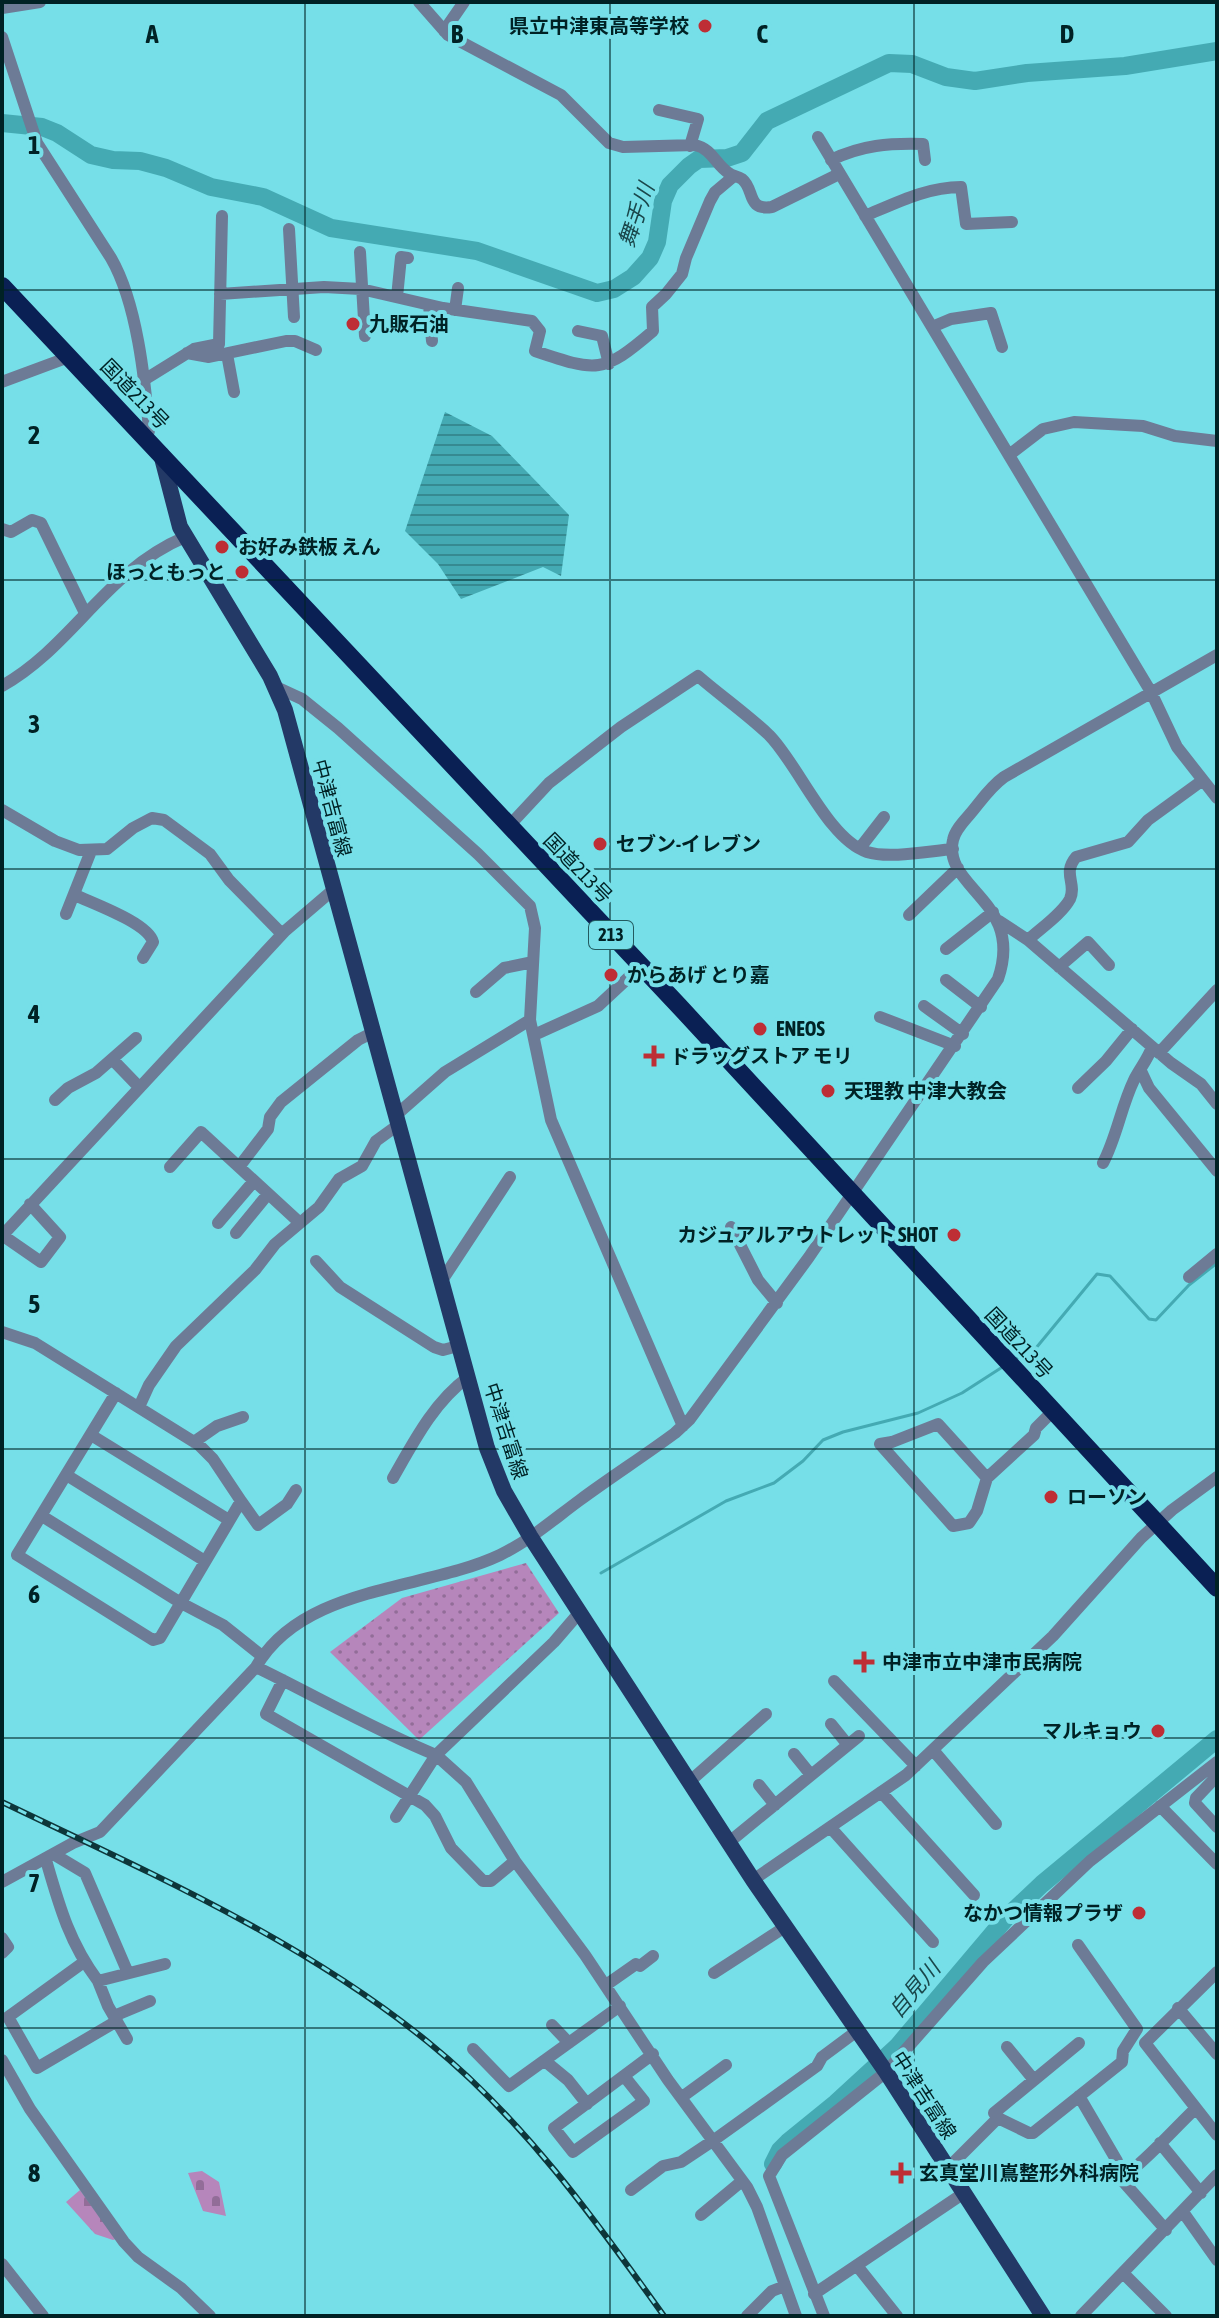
<svg xmlns="http://www.w3.org/2000/svg" width="1219" height="2318" viewBox="0 0 1219 2318" font-family="'Asap Condensed','Noto Sans JP',sans-serif">
<style>
.grass{fill:url(#grass-dots)}
.cemetery{fill:url(#cemetery-stones)}
.water{fill:url(#water-rules)}
.lines{fill:none;stroke-linecap:round;stroke-linejoin:round}
.stream{stroke:#44aab3;stroke-width:3}
.river{stroke:#44aab3;stroke-width:18}
.minor{stroke:#6d7b96;stroke-width:12}
.major{stroke:#233966;stroke-width:16}
.highway{stroke:#0a2054;stroke-width:18}
.rail-casing{stroke:#0d363a;stroke-width:6}
.rail{stroke:#76dfe8;stroke-width:3;stroke-dasharray:9;stroke-linecap:butt}
.grid{fill:none;stroke:#002225;stroke-width:2;stroke-opacity:0.55}
.poi-dot{fill:#be2e35;stroke:#76dfe8;stroke-width:3}
.labels{text-anchor:middle;stroke-width:8;stroke-linejoin:round;paint-order:stroke}
.shield{fill:#76dfe8;stroke:#235b60;stroke-width:2}
.shield-label{font-size:18px;font-weight:bold;fill:#002225}
.poi-label{font-size:20px;font-weight:bold;fill:#002225;stroke:#76dfe8;text-anchor:start}
.street-label{font-size:20px;fill:#002225;stroke:#76dfe8}
.water-label{font-size:22px;font-style:italic;fill:#1a474b;stroke:#76dfe8}
.grid-label{font-size:26px;text-anchor:middle;font-weight:bold;fill:#002225;stroke:#76dfe8;stroke-width:8;stroke-linejoin:round;paint-order:stroke}
</style>
<defs>
<pattern id="grass-dots" width="8" height="8" patternUnits="userSpaceOnUse" patternTransform="scale(2)"><rect width="8" height="8" fill="#b686bb"/><path d="M2 2h.1M6 6h.1" fill="none" stroke="#926d98" stroke-width="1.8" stroke-linecap="round"/></pattern>
<pattern id="cemetery-stones" width="16" height="16" patternUnits="userSpaceOnUse" patternTransform="scale(2)"><rect width="16" height="16" fill="#b686bb"/><path d="M2 7V4a2 2 0 0 1 4 0v3zM10 15v-3a2 2 0 0 1 4 0v3z" fill="#926d98"/></pattern>
<pattern id="water-rules" width="6" height="5" patternUnits="userSpaceOnUse" patternTransform="scale(2)"><rect width="6" height="5" fill="#44aab3"/><path d="M0 2.5h6" fill="none" stroke="#368a91"/></pattern>
</defs>
<rect width="100%" height="100%" fill="#76dfe8"/>
<!-- grass -->
<path class="grass" d="M526,1563l33,50 -140,127 -89,-88 72,-54z"/>
<!-- cemetery -->
<path class="cemetery" d="M202,2171l17,11 7,34 -23,-5 -15,-38z
M80,2190l36,49 -3,1 -18,-6 -29,-32z"/>
<!-- water -->
<path class="water" d="M445,412l47,24 77,79 -8,61 -18,-9 -82,32 -23,-35 -33,-33z"/>
<g class="lines">
<!-- stream -->
<path class="stream" d="M1014,1360l22,-12 61,-74 13,2 39,43 7,1 33,-35 28,-22
M601,1573l125,-72 48,-18 29,-22 20,-21 20,-8 75,-19 44,-20 42,-27"/>
<!-- river -->
<path class="river" d="M2,123l40,4 15,6 34,22 22,5 27,1 26,7 45,19 52,10 68,31 146,23 120,42 17,-4 19,-12 17,-19 7,-16 6,-41 7,-16 19,-19 10,-7 28,-1 15,-5 25,-32 122,-58 23,1 34,13 29,4 52,-8 98,-7 92,-15
M773,2164l7,-14 8,-8 48,-39 61,-56 109,-129 36,-34 175,-145"/>
<!-- minor -->
<path class="minor" d="M419,2l29,33 113,60 48,48 14,4 72,-2c18,4 20,20 35,29 3,2 8,2 12,5 13,10 4,32 30,28l67,-33
M2,8l38,-6
M444,31l20,-29
M2,37l35,106 74,115c26,45 34,121 38,173l-3,6
M659,110l39,9 -8,27
M818,137l333,555 26,55 40,51
M831,160c31,-15 58,-17 92,-16l2,16
M865,216c31,-13 62,-29 96,-29l5,37 46,-2
M289,229l5,88
M360,252l5,84
M220,294l104,-7 37,2 82,19 89,13 8,10 -5,20c62,21 68,23 118,-20l-1,-24 14,-13 16,-20 4,-16 24,-57 5,-9 19,-16
M397,297l4,-40 7,1
M429,305l3,36
M455,310l3,-22
M932,327l19,-8 40,-6 11,34
M578,331l24,5 7,28
M187,353l22,4 77,-16h9l21,9
M227,354l7,38
M144,380l50,-31 25,-5 3,-128
M2,382l67,-25
M1009,455l34,-26 31,-7 69,4 32,10 42,5
M2,529l9,3 21,-12 9,3 44,90
M2,686c71,-40 103,-115 183,-149
M276,687l26,12 36,29 140,126 52,52 5,22 -5,92 21,100 132,306
M2,810l53,31 24,9 28,-1 26,-21 19,-10 12,2 46,34 19,26 53,54
M508,827l41,-44 72,-56 77,-51c23,20 49,38 71,59 29,29 59,104 98,117 22,7 62,-1 86,-3
M860,848l24,-31
M75,895c19,9 73,28 78,47l-10,16
M66,914l25,-63
M909,915l49,-47
M999,921l29,19 143,123 30,21 16,20
M1028,940c13,-12 34,-26 42,-41 7,-16 -8,-25 6,-42l52,-15 20,-22 55,-40
M946,949l47,-37
M1059,967l29,-25 21,23
M946,980l35,27
M476,992l28,-24 29,-6
M924,1006l39,28
M880,1017l75,29
M534,1035l64,-29 43,-40
M1159,1053l58,-63
M112,1059l27,28
M1141,1071l8,17 68,83
M1078,1088l28,-27 26,-32
M55,1100l13,-12 28,-15 40,-35
M395,1116l50,-44 85,-52
M1103,1163c14,-27 18,-56 31,-83 6,-12 14,-21 18,-33
M170,1167l31,-35 99,91
M239,1167l29,-38 2,-12 11,-15 77,-62 14,-7
M218,1223l36,-42
M731,1227l27,53 19,23
M236,1233l32,-39
M2,1235l39,27 19,-25 -30,-33
M2,1236l283,-305 48,-41
M316,1261l24,26 94,60 9,3 15,-4
M1189,1277l28,-23
M441,1282l69,-105
M2,1332l33,11 164,102 14,14 28,42 -81,137 -7,2 -136,-85 99,-162
M139,1407l10,-22 27,-39 79,-76 20,-26 44,-37 20,-28 23,-13 14,-25 22,-16
M91,1435l138,85
M194,1442l23,-16 26,-9
M68,1476l137,85
M393,1478c20,-35 41,-76 74,-100
M987,1478l-49,-54 -46,18 -12,2 73,82 16,-3 8,-12 10,-33 47,-43 2,-7 17,-17
M241,1501l17,24 29,-21 9,-14
M42,1516l139,87 42,22 39,31
M579,1613l-25,29 -118,113 30,27 49,79 70,94 83,125 79,107 10,20 39,109
M256,1667c60,29 118,63 180,88l-40,62
M283,1680l-17,34 159,91 10,11 16,32 32,33h8l24,-20
M834,1681l82,85
M831,1724l17,21
M933,1750l63,74
M794,1754l17,21
M1217,1776l-21,22 -1,5 22,24
M689,1782l77,-68
M759,1785l16,20
M881,1792l93,103
M1160,1806l57,58
M830,1827l103,115
M728,1843l131,-107
M55,1855l30,18 43,100
M46,1860c13,45 23,82 52,121l67,-17
M753,1880l153,-105 147,-139 88,-98 31,-28 45,-33
M2,1882l71,-39 27,-11 156,-165c47,-82 168,-76 244,-112 29,-14 54,-36 80,-55 31,-23 64,-44 95,-67l15,-14 119,-162 189,-278c27,-78 -56,-91 -45,-139 2,-10 11,-19 17,-26 11,-13 20,-27 34,-37l213,-122
M2,1938l6,9 -6,6
M84,1962l-76,55 29,51 80,-47
M1217,1972l-72,71 72,92
M714,1973l71,-46
M98,1981l10,25 19,33
M606,1985l30,-21 4,2 13,-10
M1178,2008l39,46
M114,2016l36,-15
M552,2025l17,18
M1007,2047l27,33
M473,2049l36,37 111,-80
M2,2060l28,49 94,133 14,15 43,31 29,28
M545,2061l23,19 19,24
M624,2076l20,25 -71,51 -19,-24 99,-74
M1079,2096l38,65
M682,2097l44,-32
M998,2118l-4,-5 85,-70
M1160,2143l41,50
M948,2168l50,-50 31,15h4l89,-71 1,-11 14,-22 -59,-84
M631,2190l32,-24 18,-4 33,-22 103,-74 5,-9 35,-26
M1183,2212l34,48
M701,2215l41,-34
M1166,2230l-45,-51c27,-20 49,-46 74,-70
M2,2264l41,52
M858,2267l39,49
M1124,2274l42,42
M814,2294l150,-101
M747,2316l25,-25 13,-5
M824,2316l-55,-140 13,-21 104,-83 97,-110 107,-101 127,-99
M1081,2316l136,-141"/>
<!-- major -->
<path class="major" d="M161,454l19,73 90,149 15,34 202,738 17,43 26,45 223,344 133,192 157,244"/>
<!-- highway -->
<path class="highway" d="M2,286l677,720 538,582"/>
<!-- rail casing -->
<g class="rail-casing">
<path id="rail" d="M2,1802c146,70 299,137 426,240 94,76 166,176 236,274"/>
</g>
<!-- rail -->
<use href="#rail" class="rail"/>
</g>
<!-- grid -->
<path class="grid" d="M305,2v2314M610,2v2314M914,2v2314M2,290h1215M2,580h1215M2,869h1215M2,1159h1215M2,1449h1215M2,1738h1215M2,2028h1215"/>
<!-- markers -->
<g class="poi-dot">
<circle cx="705" cy="26" r="8"/>
<circle cx="353" cy="324" r="8"/>
<circle cx="222" cy="547" r="8"/>
<circle cx="242" cy="572" r="8"/>
<circle cx="600" cy="844" r="8"/>
<circle cx="611" cy="975" r="8"/>
<circle cx="760" cy="1029" r="8"/>
<path d="M650 1044h8v8h8v8h-8v8h-8v-8h-8v-8h8z"/>
<circle cx="828" cy="1091" r="8"/>
<circle cx="954" cy="1235" r="8"/>
<circle cx="1051" cy="1497" r="8"/>
<path d="M860 1650h8v8h8v8h-8v8h-8v-8h-8v-8h8z"/>
<circle cx="1158" cy="1731" r="8"/>
<circle cx="1139" cy="1913" r="8"/>
<path d="M897 2161h8v8h8v8h-8v8h-8v-8h-8v-8h8z"/>
</g>
<g class="labels">
<!-- shield labels -->
<rect class="shield" x="589" y="921" width="44" height="28" rx="6"/>
<g class="shield-label">
<text x="611" y="941">213</text>
</g>
<!-- poi labels -->
<g class="poi-label">
<text x="689" y="33" text-anchor="end">県立中津東高等学校</text>
<text x="369" y="331">九販石油</text>
<text x="238" y="554">お好み鉄板 えん</text>
<text x="226" y="579" text-anchor="end">ほっともっと</text>
<text x="616" y="851">セブン-イレブン</text>
<text x="627" y="982">からあげ とり嘉</text>
<text x="776" y="1036">ENEOS</text>
<text x="670" y="1063">ドラッグストア モリ</text>
<text x="844" y="1098">天理教 中津大教会</text>
<text x="938" y="1242" text-anchor="end">カジュアルアウトレット SHOT</text>
<text x="1067" y="1504">ローソン</text>
<text x="882" y="1669">中津市立中津市民病院</text>
<text x="1142" y="1738" text-anchor="end">マルキョウ</text>
<text x="1123" y="1920" text-anchor="end">なかつ情報プラザ</text>
<text x="919" y="2180">玄真堂川嶌整形外科病院</text>
</g>
<!-- street labels -->
<g class="street-label">
<text transform="translate(135 394) rotate(46)" y="7">国道213号</text>
<text transform="translate(332 808) rotate(75)" y="7">中津吉富線</text>
<text transform="translate(578 868) rotate(46)" y="7">国道213号</text>
<text transform="translate(1019 1343) rotate(47)" y="7">国道213号</text>
<text transform="translate(506 1431) rotate(72)" y="7">中津吉富線</text>
<text transform="translate(924 2095) rotate(57)" y="7">中津吉富線</text>
</g>
<!-- water labels -->
<g class="water-label">
<text transform="translate(636 215) rotate(-71)" y="8">舞手川</text>
<text transform="translate(914 1989) rotate(-50)" y="8">自見川</text>
</g>
</g>
<g class="grid-label">
<text x="152" y="43">A</text>
<text x="457" y="43">B</text>
<text x="762" y="43">C</text>
<text x="1067" y="43">D</text>
<text x="34" y="154">1</text>
<text x="34" y="444">2</text>
<text x="34" y="733">3</text>
<text x="34" y="1023">4</text>
<text x="34" y="1313">5</text>
<text x="34" y="1603">6</text>
<text x="34" y="1892">7</text>
<text x="34" y="2182">8</text>
</g>
<!-- border -->
<rect width="1219" height="2318" fill="none" stroke="#002225" stroke-width="8"/>
</svg>
